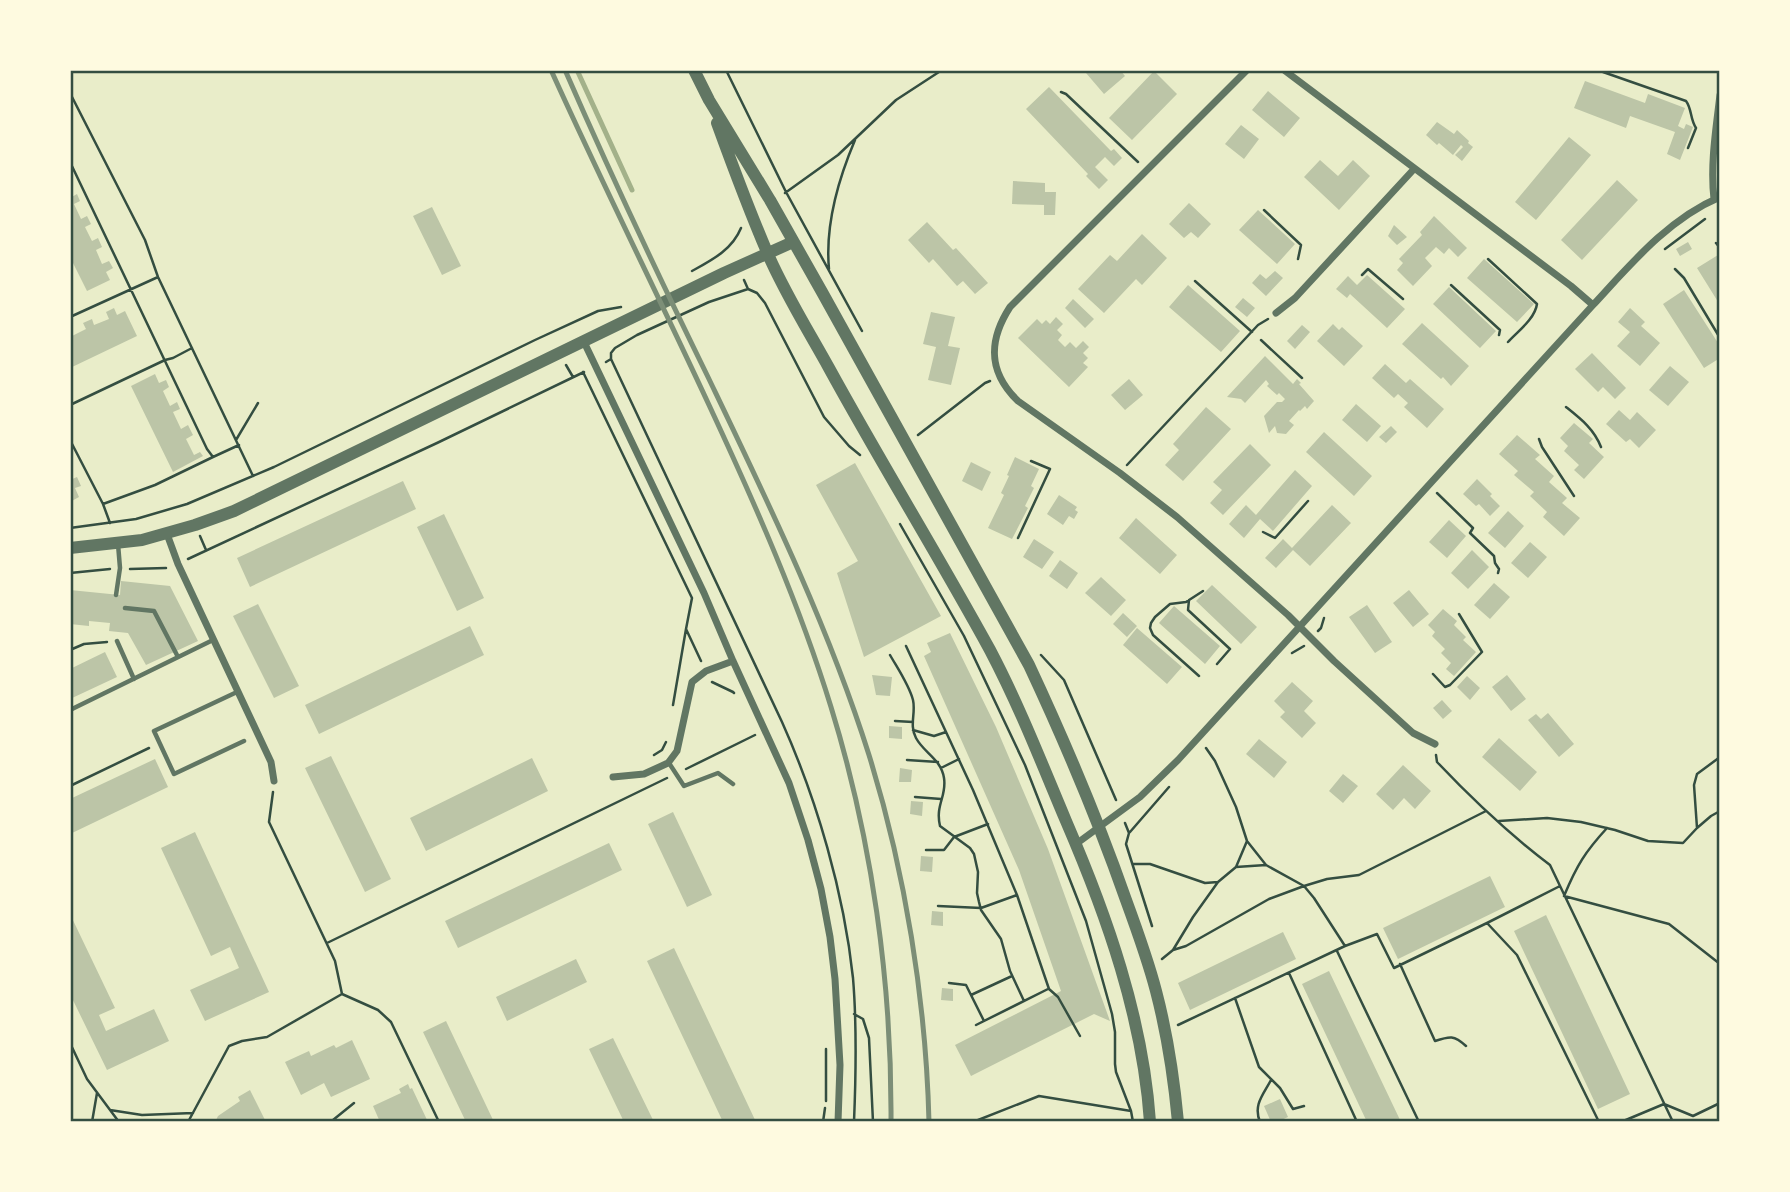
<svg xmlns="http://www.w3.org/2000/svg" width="1790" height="1192" viewBox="0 0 1790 1192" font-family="'PT Sans Narrow',sans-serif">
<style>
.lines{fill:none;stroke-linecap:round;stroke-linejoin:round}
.stream{stroke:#a3b18a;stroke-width:5}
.building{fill:#bcc5a7}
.path{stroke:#344e41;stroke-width:2.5}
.service{stroke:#617663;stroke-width:4.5}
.minor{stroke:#617663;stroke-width:7}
.tertiary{stroke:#617663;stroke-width:12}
.rail{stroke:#7c8e77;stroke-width:5}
.neatline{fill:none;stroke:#344e41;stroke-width:2.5}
</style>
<rect width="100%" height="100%" fill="#e9edc9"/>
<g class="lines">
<!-- stream -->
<path class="stream" d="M577,70l55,120"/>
</g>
<!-- building -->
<path class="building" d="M1089,70h31l5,6 -21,18 -18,-21z
M1154,71l23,23 -45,46 -23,-22z
M1585,81l60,22 3,-9 37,14 -7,18 6,3 2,-5 7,3 -13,33 -13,-6 8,-22 -45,-16 -4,12 -52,-20z
M1049,87l62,64 3,-2 8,9 -8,8 -9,-9 -10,10 13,13 -9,9 -13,-13 2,-2 -62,-65z
M1268,91l32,27 -16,19 -32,-27z
M1437,122l17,12 3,-4 12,11 -1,2 5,4 -11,14 -7,-6 8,-8 -2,-2 -8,10 -14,-12 -2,2 -11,-10z
M1241,125l18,14 -15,20 -19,-15z
M1569,137l22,18 -55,65 -21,-18z
M1320,160l18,16 15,-16 17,16 -31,34 -35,-33z
M1617,180l21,20 -56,60 -21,-20z
M1013,181l32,2v9h11l-1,23h-11v-10l-32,-1z
M77,194l3,7 -6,3 7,15 6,-3 4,8 -6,3 7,14 6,-3 4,9 -6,3 6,14 7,-3 4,7 -7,4 4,8 -23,11 -17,-34v-59z
M1189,203l22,21 -13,14 -7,-6 -7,6 -15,-14z
M432,207l29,59 -19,9 -29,-59z
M1258,210l37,34 -18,20 -38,-34z
M1434,216l33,32 -9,9 -9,-9 -5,6 -8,-7 -11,11 7,8 -19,20 -16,-16 6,-7 -4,-4 23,-24 -2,-3z
M927,222l26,28 3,-2 32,35 -13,11 -12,-13 -6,5 -24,-27 -4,4 -21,-23z
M1394,225l13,12 -10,8 -9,-9z
M1142,234l25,24 -25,27 -6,-6 -32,34 -26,-24 32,-34 7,6z
M1688,242l4,7 -12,7 -4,-7z
M1718,255l2,4v46l-23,-37z
M1484,259l50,45 -17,18 -50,-44z
M1275,271l8,7 -17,18 -14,-13 8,-9 6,5z
M1367,275l38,34 -18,19 -37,-34 -3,4 -11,-9 12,-13 9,9z
M1188,285l52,46 -19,21 -52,-45z
M1449,287l47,44 -16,17 -47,-44z
M1684,290l36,56v12l-16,10 -41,-64z
M1243,298l12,10 -8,9 -12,-10z
M1073,299l21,20 -9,9 -20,-20z
M114,308l3,7 8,-4 12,25 -67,32v-31l16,-8 -3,-6 9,-4 2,6 15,-6 -3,-7z
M1630,308l15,14 -4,4 19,17 -20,23 -23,-20 13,-14 -12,-10z
M931,312l24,5 -7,29 12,2 -9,37 -23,-5 8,-33 -13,-3z
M1056,317l7,7 -6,6 5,5 -4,5 7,7 5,-5 6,6 7,-7 6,6 -6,6 5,5 -5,5 5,4 -19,20 -51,-49 19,-19 5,5 4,-4 4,4z
M1422,323l47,43 -18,20 -8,-9 -2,2 -39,-35z
M1333,324l6,6 3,-3 21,19 -19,20 -27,-25z
M1302,325l8,7 -15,17 -8,-8z
M1592,353l34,35 -11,11 -12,-12 -5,5 -23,-23z
M1265,356l28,28 4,-5 4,4 -2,1 15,17 -7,8 -2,-3 -5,5 -1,-1 -10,11 5,4 -8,9 -9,-1 -2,-7 -6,7 -5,-17 13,-14h5l3,-3 -6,-6 -2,2 -10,-9 2,-2 -3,-4 -21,23 -4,-4 -14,-2z
M1385,364l21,19 4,-4 34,30 -17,19 -23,-21 4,-4 -10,-9 -4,4 -22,-20z
M1670,366l19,16 -21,24 -19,-16z
M155,374l4,9 7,-3 3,7 -6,4 7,15 7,-4 3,7 -7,3 8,17 7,-4 5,10 -7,4 8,16 6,-3 3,4 -30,16 -42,-86z
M1129,379l14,16 -18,15 -14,-15z
M1356,404l25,22 -14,16 -25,-22z
M1206,407l25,22 -48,52 -18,-16 14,-15 -6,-6z
M1619,410l11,10 7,-8 19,18 -17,18 -9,-9 -4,3 -20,-18z
M1574,423l19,16 -4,4 15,14 -20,22 -10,-9 5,-5 -15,-14 4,-5 -8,-8z
M1391,426l6,6 -11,11 -7,-6z
M1324,432l48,44 -18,20 -48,-44z
M1517,435l23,20 -5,4 19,17 -5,6 18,16 -5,5 18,15 -16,18 -21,-19 4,-5 -17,-16 4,-4 -20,-17 4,-4 -19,-17z
M1250,444l21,21 -48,50 -13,-12 12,-13 -9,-8z
M1015,457l24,12 -8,17 3,2 -9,18 3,2 -16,31 -24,-11 16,-33 -3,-2 8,-17 -2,-1z
M971,462l20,10 -9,19 -20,-10z
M855,463l86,153 -77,41 -27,-84 21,-12 -42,-76z
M1295,470l17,16 -39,45 -13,-12 -16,19 -15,-14 17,-19 10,10z
M77,477l4,9 -6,2 4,9 -9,5v-22z
M1477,479l15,15 -2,2 10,10 -10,10 -11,-12 -3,2 -13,-12z
M403,481l13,28 -166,78 -13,-29z
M1059,495l18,12 -2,3 3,2 -4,7 -5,-3 -6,9 -16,-11z
M1332,505l19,18 -41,43 -17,-16 -17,18 -11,-10 18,-19 9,9z
M1508,511l16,15 -19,22 -17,-15z
M444,514l40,84 -27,13 -40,-84z
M1136,518l41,37 -17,19 -41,-36z
M1449,520l17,16 -19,22 -18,-16z
M1034,539l20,13 -12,17 -19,-12z
M1530,542l17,15 -19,21 -17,-15z
M1472,550l17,17 -21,22 -17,-16z
M1060,560l18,13 -11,16 -18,-13z
M1101,577l25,23 -15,16 -26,-23z
M121,581l49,5 28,55 -52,24 -18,-32 -19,-2 1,-8 -21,-2v5l-19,-2v-34l50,5z
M1494,583l16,14 -20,22 -16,-14z
M1212,585l45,42 -16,17 -45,-43z
M1409,590l20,24 -16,13 -20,-24z
M258,604l41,82 -25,12 -41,-82z
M1367,605l25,37 -17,11 -26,-36z
M1174,606l46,40 -15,18 -46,-41z
M1443,609l14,12 -3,4 12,12 -3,3 13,12 -22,24 -8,-7 5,-6 -10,-10 4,-4 -13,-13 3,-4 -7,-7z
M1123,613l14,13 -10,11 -14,-13z
M470,626l14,29 -165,79 -14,-29z
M1137,628l45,39 -15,17 -44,-39z
M950,633l46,94 52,122 62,172 -16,-7 -123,62 -16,-31 106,-54 -42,-121 -95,-214 7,-4 -4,-9z
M105,652l12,25 -47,22v-30z
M872,675l20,2 -2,19 -14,-1z
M1507,675l19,24 -15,12 -19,-24z
M1467,676l13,12 -10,12 -13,-13z
M1292,682l21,19 -9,10 12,12 -14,15 -22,-21 5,-5 -11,-11z
M1442,700l10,11 -9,8 -10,-11z
M1548,713l26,31 -15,13 -31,-37 8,-6 5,5z
M889,726l13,1v12l-13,-1z
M1499,738l38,34 -17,19 -38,-34z
M1259,739l28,23 -13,16 -28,-24z
M331,756l60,123 -26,13 -60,-124z
M532,758l16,33 -122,60 -16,-33z
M155,759l13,28 -98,47v-35z
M1403,765l28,26 -16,18 -11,-11 -11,12 -17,-16z
M900,768l12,2 -1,12h-12z
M1343,774l15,12 -15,17 -14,-12z
M911,801l12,1 -1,14 -12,-2z
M673,812l39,83 -25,12 -39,-83z
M195,832l74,160 -64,29 -15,-31 49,-22 -9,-21 -19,9 -50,-108z
M609,843l13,27 -164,78 -13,-27z
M921,856l12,1 -1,15 -12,-1z
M1490,876l15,31 -107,52 -15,-31z
M932,911l11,1v14l-12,-1z
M70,914l45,94 -16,7 7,16 48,-22 15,32 -62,29 -37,-76z
M1546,915l84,179 -32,15 -84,-178z
M1283,932l13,27 -106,51 -12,-27z
M674,948l82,174h-33l-76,-161z
M576,959l11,23 -80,39 -11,-24z
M1329,971l72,151h-34l-65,-138z
M942,988l11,1v12l-12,-1z
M446,1021l48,101h-28l-43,-90z
M613,1038l41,84h-30l-35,-73z
M352,1040l18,39 -39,18 -7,-14 -23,12 -16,-33 24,-11 2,5 23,-11 2,3z
M408,1084l2,5 2,-1 16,34h-48l-7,-16 28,-13 -2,-4z
M250,1090l16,32h-51l3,-6 22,-15 -2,-4z
M1280,1099l8,18 -11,5h-6l-7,-16z"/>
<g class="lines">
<!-- path -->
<path class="path" d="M453,70v1
M726,70l60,122 76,139
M1603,72l83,29c6,8 4,18 10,27l-8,20
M1061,92l5,2 72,68
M70,93l75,147 13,37 95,199
M70,162l137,287 6,8 26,-12
M785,193l53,-38 58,-55 46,-30
M1264,210l37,35 -3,14
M1716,243l4,5
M1665,249l40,-30
M1488,259l49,45c-2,15 -20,28 -29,38
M829,269c-4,-43 9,-89 26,-129
M1675,269l9,9 36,60
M692,271c20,-11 40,-21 49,-43
M1362,275l6,-6 35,30
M744,280l4,9 9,4 8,10 59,114 25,29 11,9
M1195,281l57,51
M1451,285l49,45 -1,5
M70,317l88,-40
M1261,340l41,38
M611,359l171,363c35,78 62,171 71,256 4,48 3,96 1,144
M606,362l5,-3v-6l4,-5 22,-13 72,-33 39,-13
M566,365l7,12
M583,372l109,226 -6,31 15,32
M70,405l95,-45 8,-2 19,-10
M1566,407c15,12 28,22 35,40
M918,435l67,-52 5,-2
M1539,439l3,8 32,49
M70,440l33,64 7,19
M236,440l22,-37
M1127,465l131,-140 10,-6
M1437,493l36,35 -3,5 24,23 1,7 4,6 -1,4
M103,504l52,-19 58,-28
M900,524l64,112 61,129 61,156 26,93 3,18v32l1,8 15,39 2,11
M70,528l66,-9 51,-15 87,-37 261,-127 63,-29 23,-4
M1263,532l12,6 33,-37
M200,536l6,14
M1018,538l32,-69 -19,-8
M188,559l249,-116 147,-71
M130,569l36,-1
M70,573l40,-4
M1189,600l-1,10 42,39 -13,15
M1318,631l3,-3 3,-10
M906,646l67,144 44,105 32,94 9,8 22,39
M70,650l14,-6 23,-2
M1292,653l12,-7
M890,655c8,14 19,30 23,45 3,13 -4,25 3,38 8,15 25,21 28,40 3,18 -9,27 -4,48l30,22 4,6 4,18 -1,21 2,9 2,8 20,29 9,32 14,30
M1041,655l23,25 52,120
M1433,674l12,13 5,-2 32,-33 -23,-38
M1199,676l-46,-41 -3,-7 1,-5 4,-6 15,-13 16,-2 17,-11
M712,682l21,10 1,1
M673,705l13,-76
M895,721l18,1
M913,730l21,6 12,-4
M1206,748l9,13 21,46 11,34 19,24 38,21 10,12 31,48
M654,755l8,-5 4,-8
M1436,755l1,7c35,37 72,72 113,103l123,257
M907,760l31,2
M941,768l18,-9
M686,769l69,-34
M70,786l79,-38
M915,797l26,2
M1499,821l48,-3 34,4 34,8 33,11 35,2 14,-15 -3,-43 3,-11 23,-17
M1125,823l4,10 -3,11 26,82
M1607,828c-22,24 -30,37 -43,68l105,28 51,40
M1697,828l14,-12 9,-5
M1130,832l39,-45
M926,850h18l10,-13 34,-13
M1133,864h17l55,19 13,-1 18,-15 11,-26
M1236,867l30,-2
M938,906l43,2 36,-13
M1487,923l30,32 82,167
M327,943l340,-165
M1173,950l13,-4 83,-47 35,-13 23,-7 32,-4 127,-64
M1337,951l82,171
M1162,959l11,-9 20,-33 25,-35
M1400,964l35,77c15,-5 19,-6 31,5
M1289,973l68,149
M949,983l17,2 18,36
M342,994l36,16 13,12 48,100
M971,995l41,-19
M1235,998l24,69 21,21 13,21 11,-3
M854,1014l9,5 6,19 4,84
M976,1025l72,-36
M1178,1025l167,-79 32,-12 17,34 93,-45 73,-37
M70,1043l17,36 32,43
M826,1101v-52
M110,1110l32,5 51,-2
M92,1122l5,-29
M188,1122l41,-76 13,-5 25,-4 75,-43 -7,-33 -66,-139 4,-30
M334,1122l-1,-2 21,-17
M823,1122l2,-14
M973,1122l66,-26 92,15
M1260,1122c-7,-17 3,-27 11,-42
M1621,1122l43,-18 29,12 27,-13"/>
<!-- service -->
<path class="service" d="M116,595l4,-27 -2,-24
M125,608l29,3 24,46
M117,641l17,38
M237,692l-83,39 20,43 70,-33
M70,710l143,-70
M669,763l15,23 34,-13 15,11"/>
<!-- minor -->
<path class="minor" d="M1247,70l-237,237c-22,34 -22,65 8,94l102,72 57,44 111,98 46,46 79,72 22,11
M1284,70l287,216 22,19
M1714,199c-4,-34 2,-70 6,-104
M1276,313l19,-15 119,-129
M584,342l120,251 29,68 56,122 19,57 13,49 9,48 5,42 5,86 -2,57
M167,534l11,30 93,198 3,19
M613,777l31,-3 24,-11 9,-12 15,-69 14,-11 27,-10
M1076,844l64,-47 38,-37 415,-455c37,-40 75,-86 127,-108"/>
<!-- tertiary -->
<path class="tertiary" d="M694,70l15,30 61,100 52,92 207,373c36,77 69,155 97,235 11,30 22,60 30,91 11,42 18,88 22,131
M717,123c16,44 32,87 50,129 17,40 41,78 62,116 52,95 109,187 161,282 29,55 52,114 76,171 41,95 77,197 84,301
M70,548l72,-8 53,-15 39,-14 490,-238 69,-31"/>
<!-- rail -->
<path class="rail" d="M551,70c51,113 106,223 158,335 46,99 90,198 122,302 41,133 61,276 60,415
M565,70c45,103 93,205 143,307 59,123 120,248 161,378 36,116 57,246 60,367"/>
</g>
<!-- border -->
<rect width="1790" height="1192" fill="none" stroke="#fefae0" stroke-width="144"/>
<rect x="72" y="72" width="1646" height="1048" class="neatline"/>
</svg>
